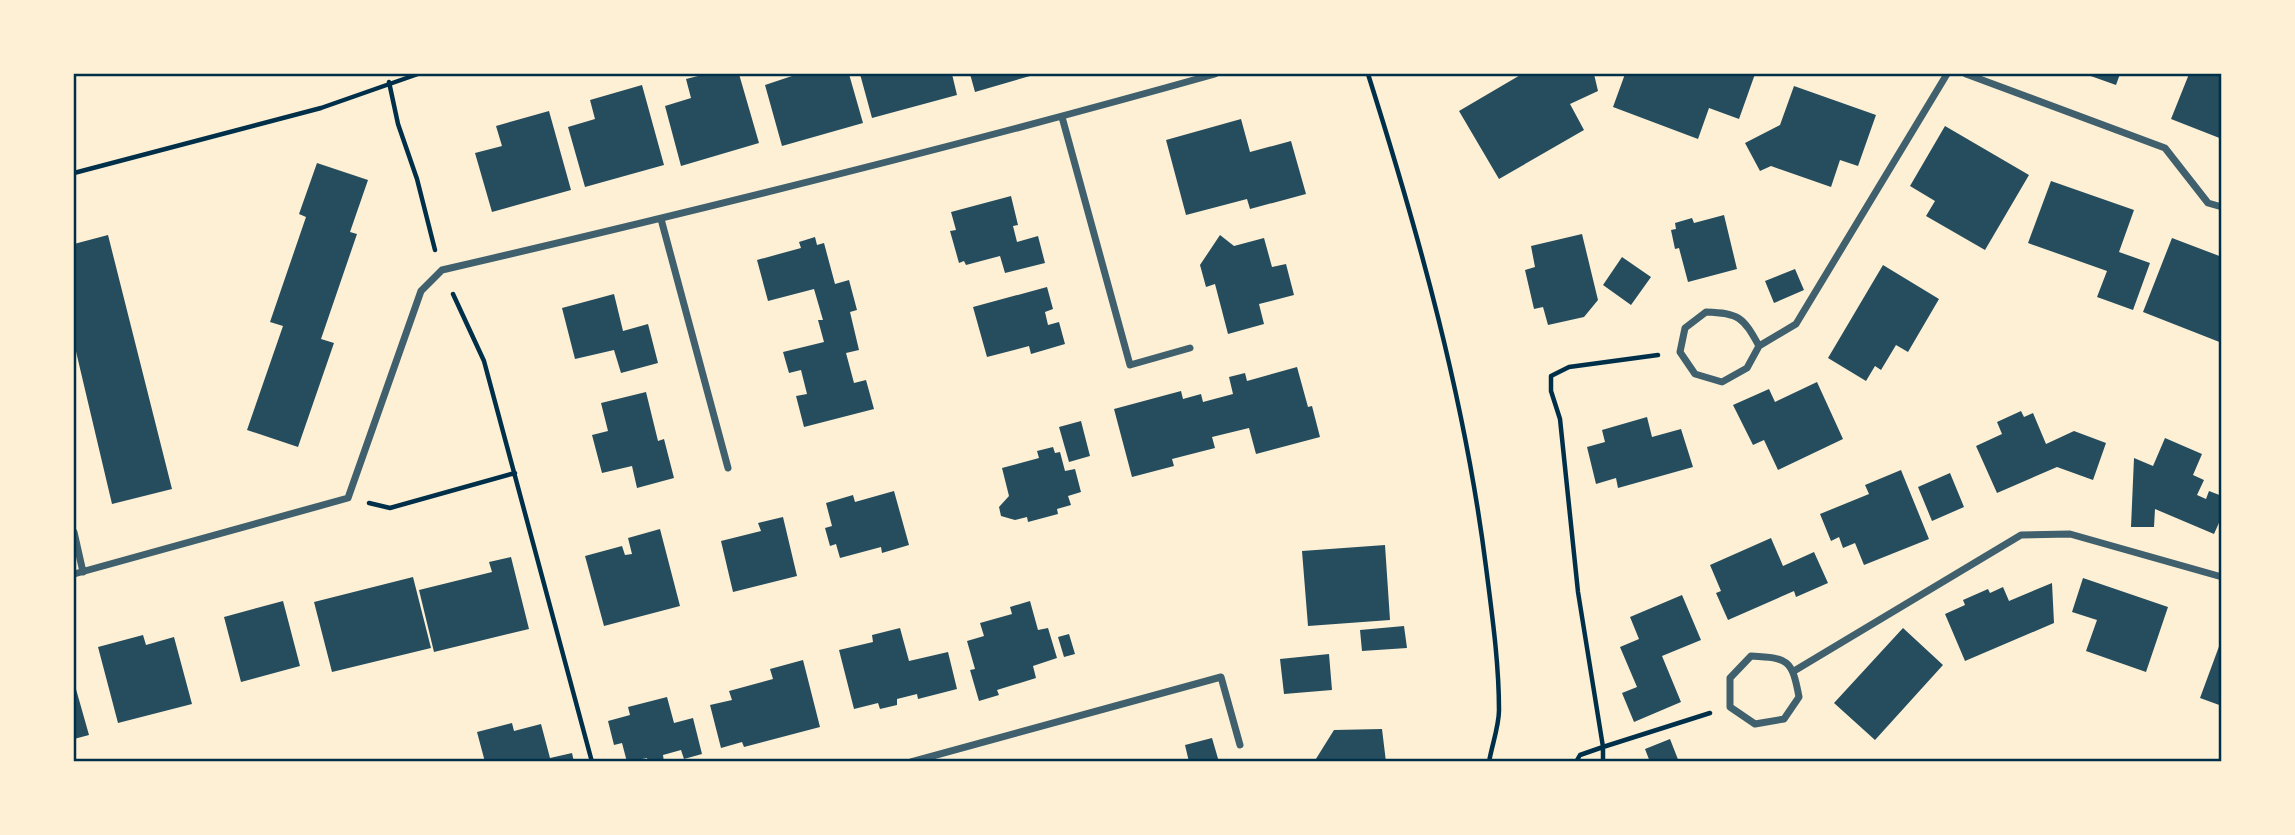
<svg xmlns="http://www.w3.org/2000/svg" width="2295" height="835" viewBox="0 0 2295 835" font-family="Mulish,sans-serif">
<style>
.building{fill:#264d5e}
.lines{fill:none;stroke-linecap:round;stroke-linejoin:round}
.path{stroke:#003049;stroke-width:4.5}
.minor{stroke:#3f606c;stroke-width:7}
.neatline{fill:none;stroke:#003049;stroke-width:2.5}
</style>
<rect width="100%" height="100%" fill="#fdf0d5"/>
<!-- building -->
<path class="building" d="M706,74h33l20,69 -78,23 -16,-60 26,-8 -5,-19z
M798,74h51l14,49 -81,23 -17,-61z
M860,74h92l5,21 -85,23z
M970,74h67l-62,18z
M1522,74h72l4,17 -28,13 14,26 -85,49 -40,-68z
M1625,74h130l-16,45 -30,-11 -11,31 -85,-32z
M2085,74h35l-4,11z
M2189,74h33v65l-51,-20z
M642,85l22,80 -79,22 -17,-60 27,-8 -5,-19z
M1794,86l82,29 -18,51 -18,-6 -9,27 -60,-21 -11,5 -15,-28 35,-18z
M549,111l22,79 -79,22 -17,-59 27,-7 -6,-20z
M1241,119l9,33 41,-11 15,53 -56,15 -3,-10 -61,16 -20,-75z
M1945,126l84,49 -44,75 -59,-34 9,-15 -25,-15z
M317,163l51,17 -18,52 7,2 -36,105 13,4 -36,104 -51,-17 36,-104 -13,-4 36,-105 -7,-3z
M2051,181l83,29 -15,42 31,11 -17,47 -36,-13 10,-26 -79,-28z
M1011,196l7,29 -5,1 4,16 21,-6 7,27 -40,10 -5,-17 -34,9 -2,-4 -5,2 -9,-32 6,-1 -5,-18z
M1724,215l13,54 -49,13 -9,-34 -4,1 -4,-19 5,-1 -1,-6 17,-5 2,5z
M1582,234l16,66 -14,17 -36,8 -5,-18 -9,2 -9,-39 10,-3 -4,-21z
M108,235l64,254 -60,15 -38,-161v-99z
M1220,235l14,11 30,-8 8,29 14,-3 8,31 -35,9 5,20 -36,10 -13,-50 -9,3 -6,-22z
M815,237l2,8 7,-2 11,41 14,-4 8,30 -7,2 9,38 -13,3 8,30 12,-3 8,29 -70,18 -8,-31 11,-2 -6,-24 -12,3 -6,-21 41,-10 -6,-22h5l-9,-31 -46,12 -11,-41 44,-12 -2,-6z
M2172,238l50,19v86l-79,-31z
M1622,257l29,20 -20,28 -28,-20z
M1883,265l56,34 -31,53 -12,-7 -15,25 -6,-4 -9,15 -38,-23z
M1795,269l9,21 -30,13 -9,-22z
M1047,287l6,22 -8,3 3,13 11,-3 6,22 -34,10 -2,-8 -42,11 -14,-50z
M614,294l9,37 25,-7 10,39 -37,10 -7,-23 -39,9 -13,-51z
M1297,367l11,40 4,-1 8,31 -64,17 -7,-26 -37,9 3,11 -43,11 2,7 -42,11 -18,-68 67,-18 2,8 18,-5 2,8 30,-8 -4,-17 16,-4 2,8z
M1817,382l26,57 -65,31 -14,-30 -11,5 -20,-40 36,-16 6,13z
M646,392l12,49 6,-2 10,39 -37,10 -5,-22 -30,7 -10,-38 16,-4 -7,-28z
M2021,411l3,6 9,-4 13,31 28,-13 32,12 -13,37 -36,-13 -60,26 -21,-47 26,-12 -5,-12z
M1647,417l5,20 29,-8 12,38 -75,21 -2,-10 -20,6 -9,-37 18,-5 -3,-12z
M1081,421l9,35 -21,6 -10,-35z
M2165,438l37,16 -9,21 11,5 -7,15 9,4 3,-8 13,5v20l-8,18 -59,-25 -1,18h-23l3,-69 19,8z
M1053,447l2,6 5,-1 5,19 10,-2 6,23 -13,4 3,9 -14,4 1,5 -30,8 -1,-5 -12,3 -14,-4 -2,-9 10,-11 -7,-28 37,-10 -2,-7z
M1901,470l28,69 -65,26 -9,-22 -12,5 -4,-11 -8,4 -11,-27 49,-20 -4,-9z
M1950,473l14,34 -32,14 -14,-34z
M894,491l15,54 -27,8 -1,-6 -41,11 -4,-14 -6,2 -5,-18 7,-2 -6,-23 27,-8 2,7z
M783,517l14,59 -64,16 -12,-51 40,-10 -3,-8z
M660,529l20,77 -76,20 -19,-70 37,-10 3,9 7,-1 -4,-16z
M1771,538l12,28 31,-14 14,31 -32,14 -2,-6 -66,29 -12,-27 5,-2 -11,-26z
M1385,545l5,75 -82,6 -6,-75z
M511,557l18,72 -95,23 -15,-62 73,-18 -3,-10z
M413,577l18,71 -99,24 -18,-70z
M2083,578l85,29 -22,65 -60,-21 11,-31 -25,-8z
M2052,583l2,40 -89,38 -20,-47 20,-9 -2,-5 25,-11 2,4 13,-6 6,14z
M1682,595l19,45 -39,16 19,46 -47,20 -12,-29 15,-6 -17,-40 19,-8 -9,-22z
M283,601l17,65 -59,16 -17,-65z
M1030,601l8,29 10,-2 9,30 -24,8 3,12 -39,12 2,5 -20,6 -9,-31 5,-1 -8,-28 17,-5 -4,-13 32,-9 -2,-7z
M1404,626l3,22 -45,3 -2,-21z
M900,628l9,33 39,-9 9,37 -39,10 -1,-5 -20,5v6l-17,4 -2,-6 -24,6 -15,-59 34,-8 -1,-7z
M1903,628l40,37 -68,75 -41,-37z
M1069,634l6,20 -11,3 -6,-20z
M143,635l3,10 28,-8 18,67 -74,19 -20,-76z
M2221,641h1v65l-22,-8z
M1329,654l3,36 -48,4 -4,-35z
M803,660l17,67 -76,20 -2,-5 -21,6 -11,-43 22,-5 -3,-9 44,-12 -3,-10z
M74,682l15,53 -15,4z
M667,697l7,26 19,-5 9,36 -18,5 -3,-9 -18,5 1,7h-16l-1,-4 -20,4 -5,-19 -8,2 -6,-24 22,-6 -2,-8z
M512,723l2,8 27,-7 9,34 22,-5 2,9h-89l-8,-30z
M1382,729l4,33h-72l20,-32z
M1212,738l7,24h-30l-4,-17z
M1670,739l9,23h-29l-5,-13z"/>
<g class="lines">
<!-- path -->
<path class="path" d="M1368,74c51,161 97,326 118,493 6,47 13,96 13,143 0,16 -7,35 -10,52
M389,82l9,42 19,55 18,71
M74,173l247,-65 97,-34
M453,294l31,67 108,401
M1658,355l-89,12 -18,9v15l9,28 18,173 25,155 107,-34
M369,503l21,5 125,-35
M1576,762l4,-7 23,-8v15"/>
<!-- minor -->
<path class="minor" d="M1966,74l199,74 43,55 14,4
M1062,117l68,248 60,-17
M661,219l67,249
M1759,346c-16,-29 -20,-33 -53,-34l-21,16 -5,24 15,22 27,8 25,-14 12,-22 37,-22 151,-250
M74,532l9,40
M74,574l274,-76 73,-207 21,-21c259,-60 517,-124 773,-196
M1751,656c37,2 41,3 48,41l-15,22 -29,5 -25,-17v-29z
M1794,671l227,-136 49,-1 152,43
M911,762l310,-85 19,68"/>
</g>
<!-- border -->
<rect width="2295" height="835" fill="none" stroke="#fdf0d5" stroke-width="150"/>
<rect x="75" y="75" width="2145" height="685" class="neatline"/>
</svg>
